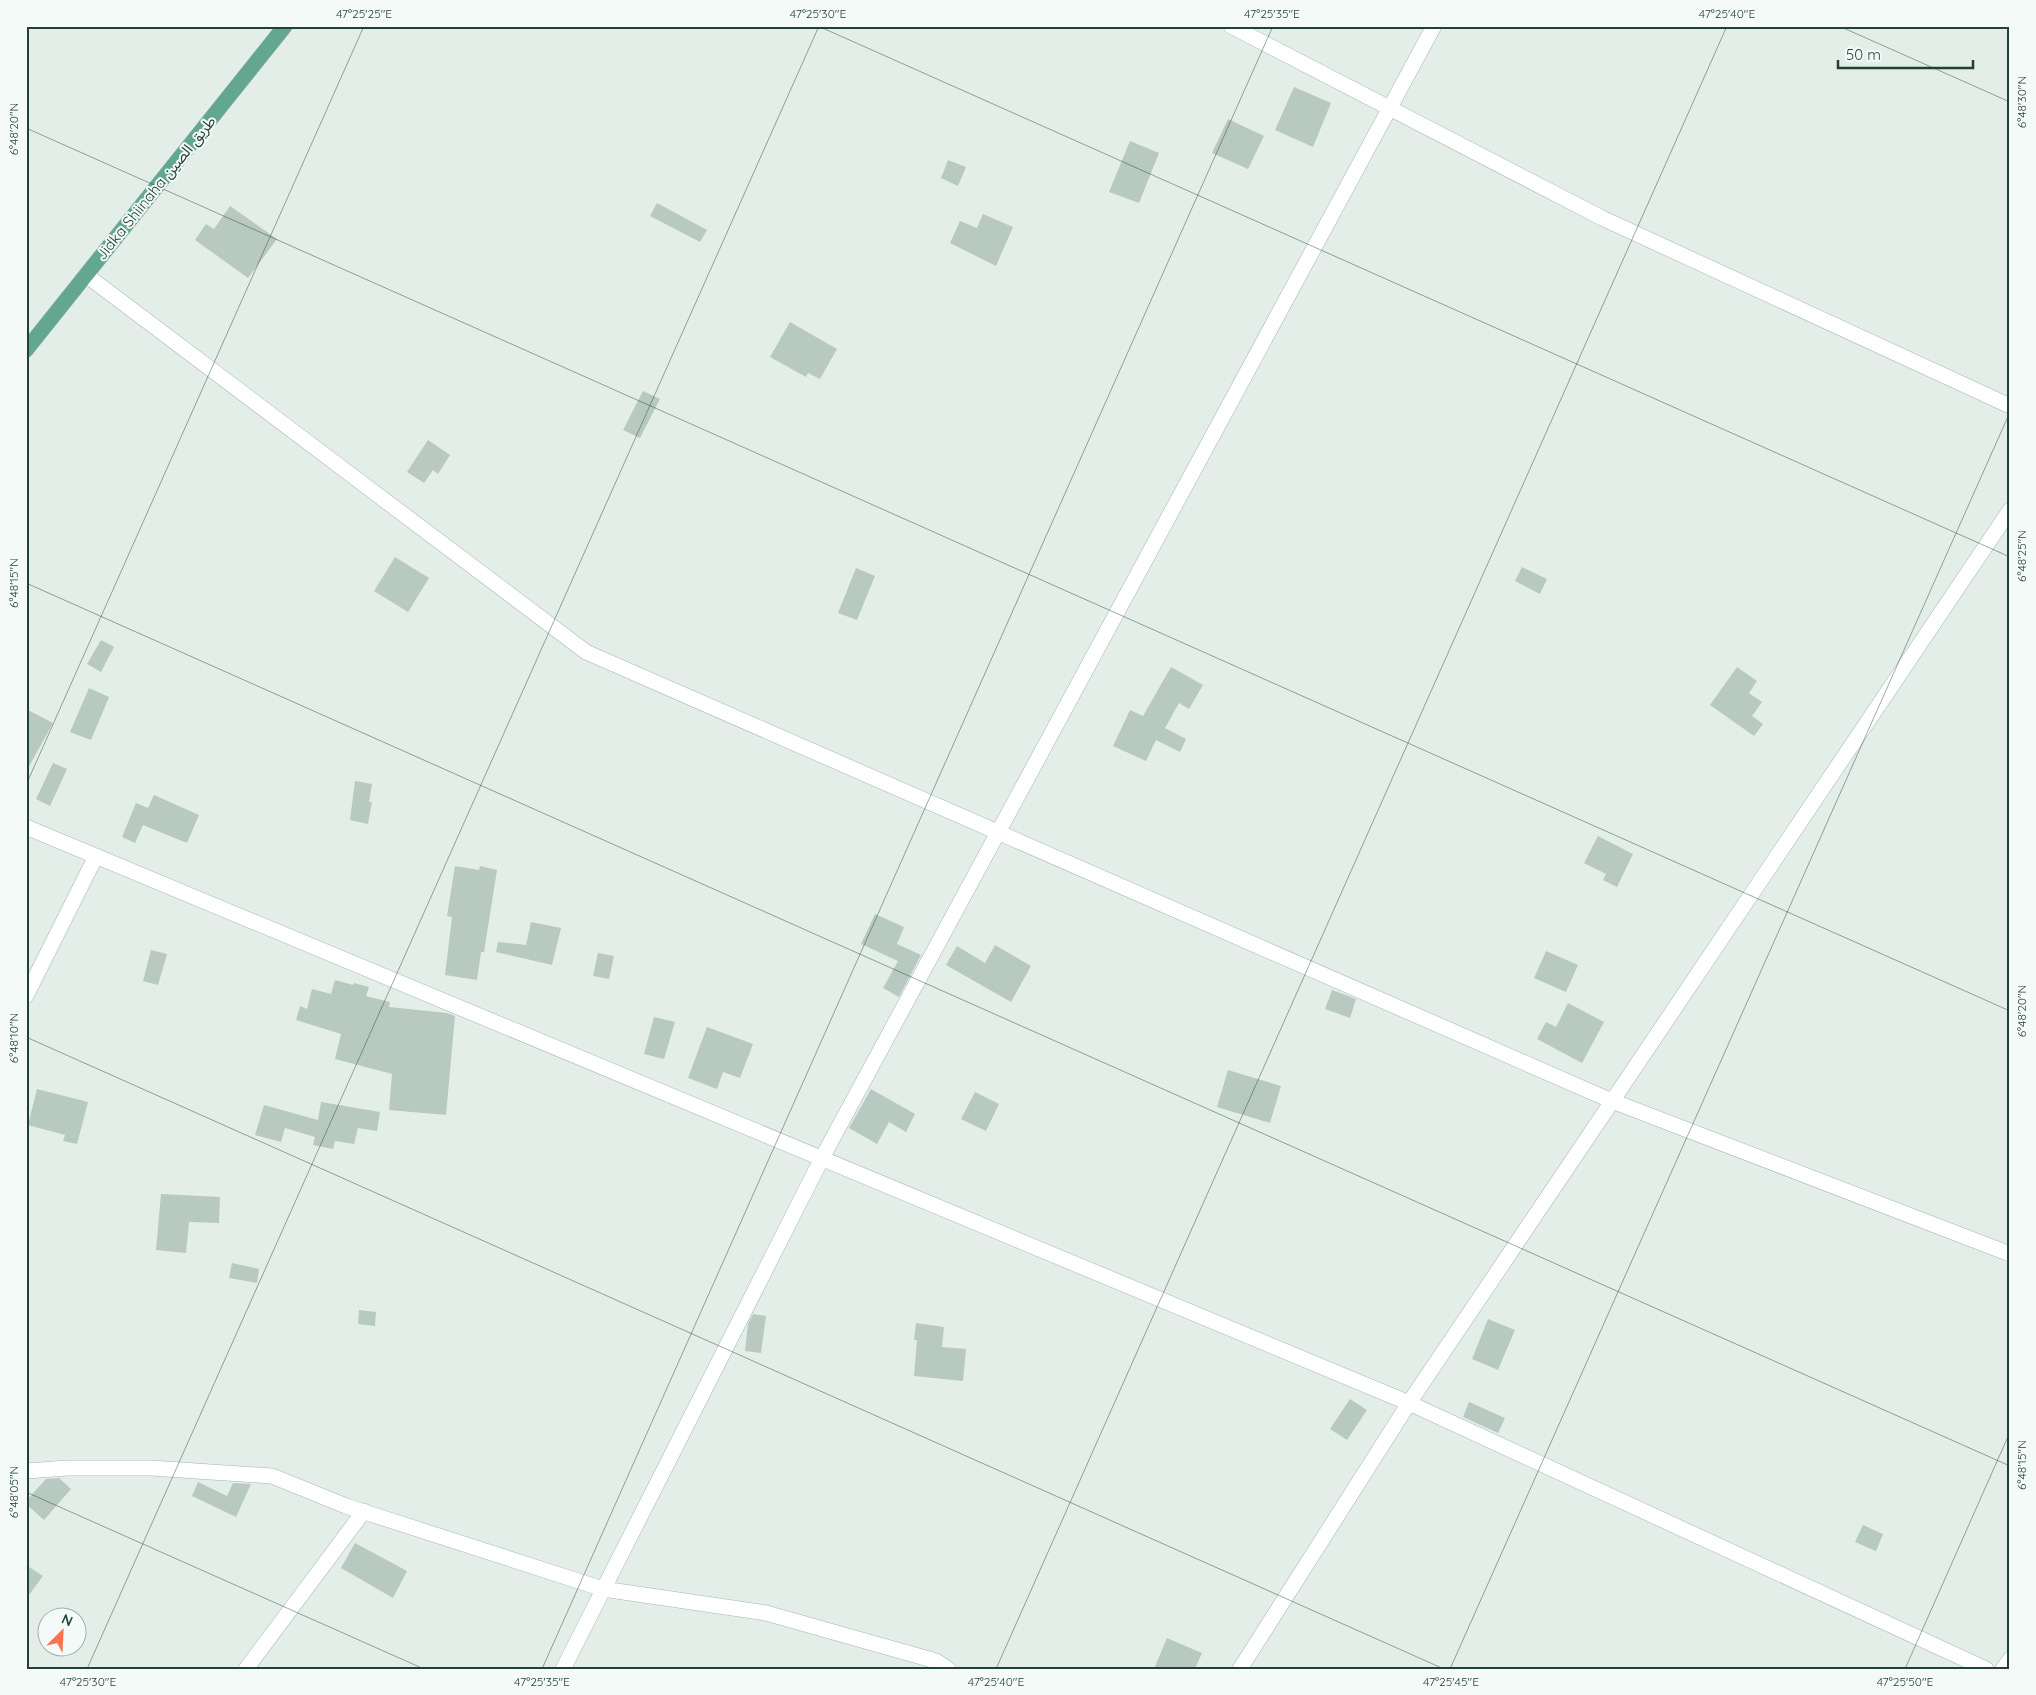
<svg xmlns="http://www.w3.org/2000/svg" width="2036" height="1695" viewBox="0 0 2036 1695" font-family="Quicksand,'Noto Sans Arabic',sans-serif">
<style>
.building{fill:#b8c9c1}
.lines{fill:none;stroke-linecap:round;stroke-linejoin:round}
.minor-casing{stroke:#a5b7af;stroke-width:16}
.major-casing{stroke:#c1cac7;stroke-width:16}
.minor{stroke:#fff;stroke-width:15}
.major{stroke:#64a791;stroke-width:15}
.ticks{fill:none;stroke:#214136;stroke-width:1;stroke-opacity:0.45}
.labels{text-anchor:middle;stroke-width:4;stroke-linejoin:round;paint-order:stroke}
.street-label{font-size:15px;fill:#214136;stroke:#f4faf7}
.neatline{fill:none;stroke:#214136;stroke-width:2}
.ticks-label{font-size:12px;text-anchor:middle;fill:#214136}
</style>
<rect width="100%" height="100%" fill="#e3eee8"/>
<!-- building -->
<path class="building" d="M1294,87l37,16 -18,44 -38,-17z
M1228,119l36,17 -16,33 -36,-16z
M1130,141l29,12 -20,50 -30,-11z
M948,160l18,7 -8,19 -17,-8z
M657,203l50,27 -7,12 -50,-26z
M230,206l47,33 -29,39 -53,-38 11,-16 8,5z
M983,214l30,13 -17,39 -46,-23 10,-22 17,7z
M790,322l47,27 -17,30 -12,-6 -2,4 -36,-20z
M643,391l17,8 -20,39 -17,-8z
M428,440l22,15 -12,19 -5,-4 -9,13 -17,-11z
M395,557l34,21 -21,34 -34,-21z
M1522,567l25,12 -7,15 -25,-13z
M856,568l19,8 -18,44 -19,-7z
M101,640l13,7 -13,25 -14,-8z
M1171,667l32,18 -14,24 -10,-6 -14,25 21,11 -6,13 -24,-12 -10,21 -33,-15 17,-36 13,6z
M1737,667l20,14 -8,12 13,9 -10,14 11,8 -9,12 -44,-31z
M89,688l20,9 -18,43 -21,-8z
M26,709l27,14 -27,49z
M53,763l14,6 -17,37 -14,-7z
M355,781l17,3 -3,18h3l-4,22 -18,-4z
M154,795l45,20 -12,28 -44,-18 -8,18 -13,-6 14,-34 12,5z
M1598,836l35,18 -16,33 -14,-7 3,-6 -22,-11z
M455,866l24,4 1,-4 17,4 -13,82h-3l-4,28 -32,-5 7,-58 -5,-1z
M875,914l29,13 -7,17 24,11 -22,42 -16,-9 15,-27 -37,-17z
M531,922l30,6 -9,37 -56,-13 2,-10 28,3z
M995,945l36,21 -20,36 -65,-37 11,-19 28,17z
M151,950l16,4 -9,31 -15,-4z
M1546,951l32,14 -12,27 -32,-14z
M598,953l16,3 -5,23 -16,-3z
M335,980l18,5 1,-2 15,4 -3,9 24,6 -1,5 58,6 8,3 -9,99 -57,-5 3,-36 -57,-15 6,-25 -45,-14 4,-14 7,3 5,-20 19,5z
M1332,990l24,9 -6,19 -25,-9z
M1568,1003l36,19 -22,41 -45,-24 9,-17 10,5z
M654,1017l21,5 -11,37 -20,-5z
M707,1027l46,17 -13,34 -17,-6 -6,17 -29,-11z
M1228,1070l53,16 -11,37 -53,-16z
M37,1089l51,13 -11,42 -14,-3 2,-6 -37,-10z
M871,1089l44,25 -9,18 -17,-10 -12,22 -28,-16z
M975,1092l24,12 -13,27 -25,-12z
M321,1102l59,10 -3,19 -19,-3 -4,16 -19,-3 -2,8 -20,-4 2,-8 -30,-9 -4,14 -26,-7 9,-30 54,15z
M161,1194l59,3 -1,26 -30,-1 -3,31 -30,-3z
M232,1263l27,6 -2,14 -28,-5z
M359,1310l17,2 -1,14 -17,-2z
M753,1314l13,2 -5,37 -16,-2 3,-27z
M1488,1319l27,11 -17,40 -26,-11z
M916,1323l28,4 -2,20 24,2 -3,32 -49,-5 3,-36h-3z
M1350,1399l17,11 -20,30 -17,-11z
M1469,1402l36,16 -7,15 -35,-16z
M59,1478l12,11 -27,31 -18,-16v-3l20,-22z
M198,1482l29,14 6,-13 18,1 -15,33 -44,-21z
M1863,1525l20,9 -7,17 -21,-9z
M355,1543l52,28 -14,27 -52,-30z
M26,1565l17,11 -17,23z
M1167,1638l35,15 -7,16h-41z"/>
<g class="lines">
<!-- minor casing -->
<g class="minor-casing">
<path id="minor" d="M1231,26l371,192 408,188
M86,275l500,377 1026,449 398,153
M26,827l1383,576 577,266
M26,996l70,-140
M26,1471l42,-3h83l121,8 74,30 257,83 163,24 170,48 12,8
M246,1669l118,-158
M563,1669l259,-511 612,-1132
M1240,1669l169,-266 601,-893
M2003,1669l7,-10"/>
</g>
<!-- major casing -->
<g class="major-casing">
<path id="major" d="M26,350l259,-324"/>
</g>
<!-- minor -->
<use href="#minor" class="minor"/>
<!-- major -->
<use href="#major" class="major"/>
</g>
<!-- ticks -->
<path class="ticks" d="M818,26l1192,531M1839,26l171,76M26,128l1984,883M26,583l1984,883M26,785l338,-759M26,1037l1418,632M26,1492l398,177M87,1669l732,-1643M542,1669l731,-1643M996,1669l731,-1643M1450,1669l560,-1257M1905,1669l105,-237"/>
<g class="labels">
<!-- street labels -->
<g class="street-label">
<text transform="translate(156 188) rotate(-51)" y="5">Jidka Shiinaha طريق الصين</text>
</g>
</g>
<!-- border -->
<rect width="2036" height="1695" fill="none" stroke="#f4faf7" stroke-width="55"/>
<!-- north arrow -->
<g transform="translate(62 1632) rotate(24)"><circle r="24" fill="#f4faf7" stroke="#a0b0aa"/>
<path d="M0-4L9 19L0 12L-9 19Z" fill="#fd7052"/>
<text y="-8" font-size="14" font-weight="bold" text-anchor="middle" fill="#214136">N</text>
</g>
<!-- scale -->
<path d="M1838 60v8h135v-8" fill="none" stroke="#214136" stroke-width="2.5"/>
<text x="1846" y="60" font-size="15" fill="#214136" stroke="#f4faf7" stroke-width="4" paint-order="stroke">50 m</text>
<rect x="28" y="28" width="1980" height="1640" class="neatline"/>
<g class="ticks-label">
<text x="364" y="18">47°25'25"E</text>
<text x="818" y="18">47°25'30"E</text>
<text x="1272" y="18">47°25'35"E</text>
<text x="1727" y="18">47°25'40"E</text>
<text transform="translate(2022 102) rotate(-90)" y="4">6°48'30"N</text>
<text transform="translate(14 129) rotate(-90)" y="4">6°48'20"N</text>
<text transform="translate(2022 556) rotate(-90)" y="4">6°48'25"N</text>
<text transform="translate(14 583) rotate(-90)" y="4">6°48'15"N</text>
<text transform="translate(2022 1011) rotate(-90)" y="4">6°48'20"N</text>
<text transform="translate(14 1038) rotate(-90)" y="4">6°48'10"N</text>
<text transform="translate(2022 1465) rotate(-90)" y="4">6°48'15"N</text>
<text transform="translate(14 1492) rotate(-90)" y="4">6°48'05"N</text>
<text x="88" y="1686">47°25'30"E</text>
<text x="542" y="1686">47°25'35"E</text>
<text x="996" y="1686">47°25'40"E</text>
<text x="1451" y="1686">47°25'45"E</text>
<text x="1905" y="1686">47°25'50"E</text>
</g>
</svg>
